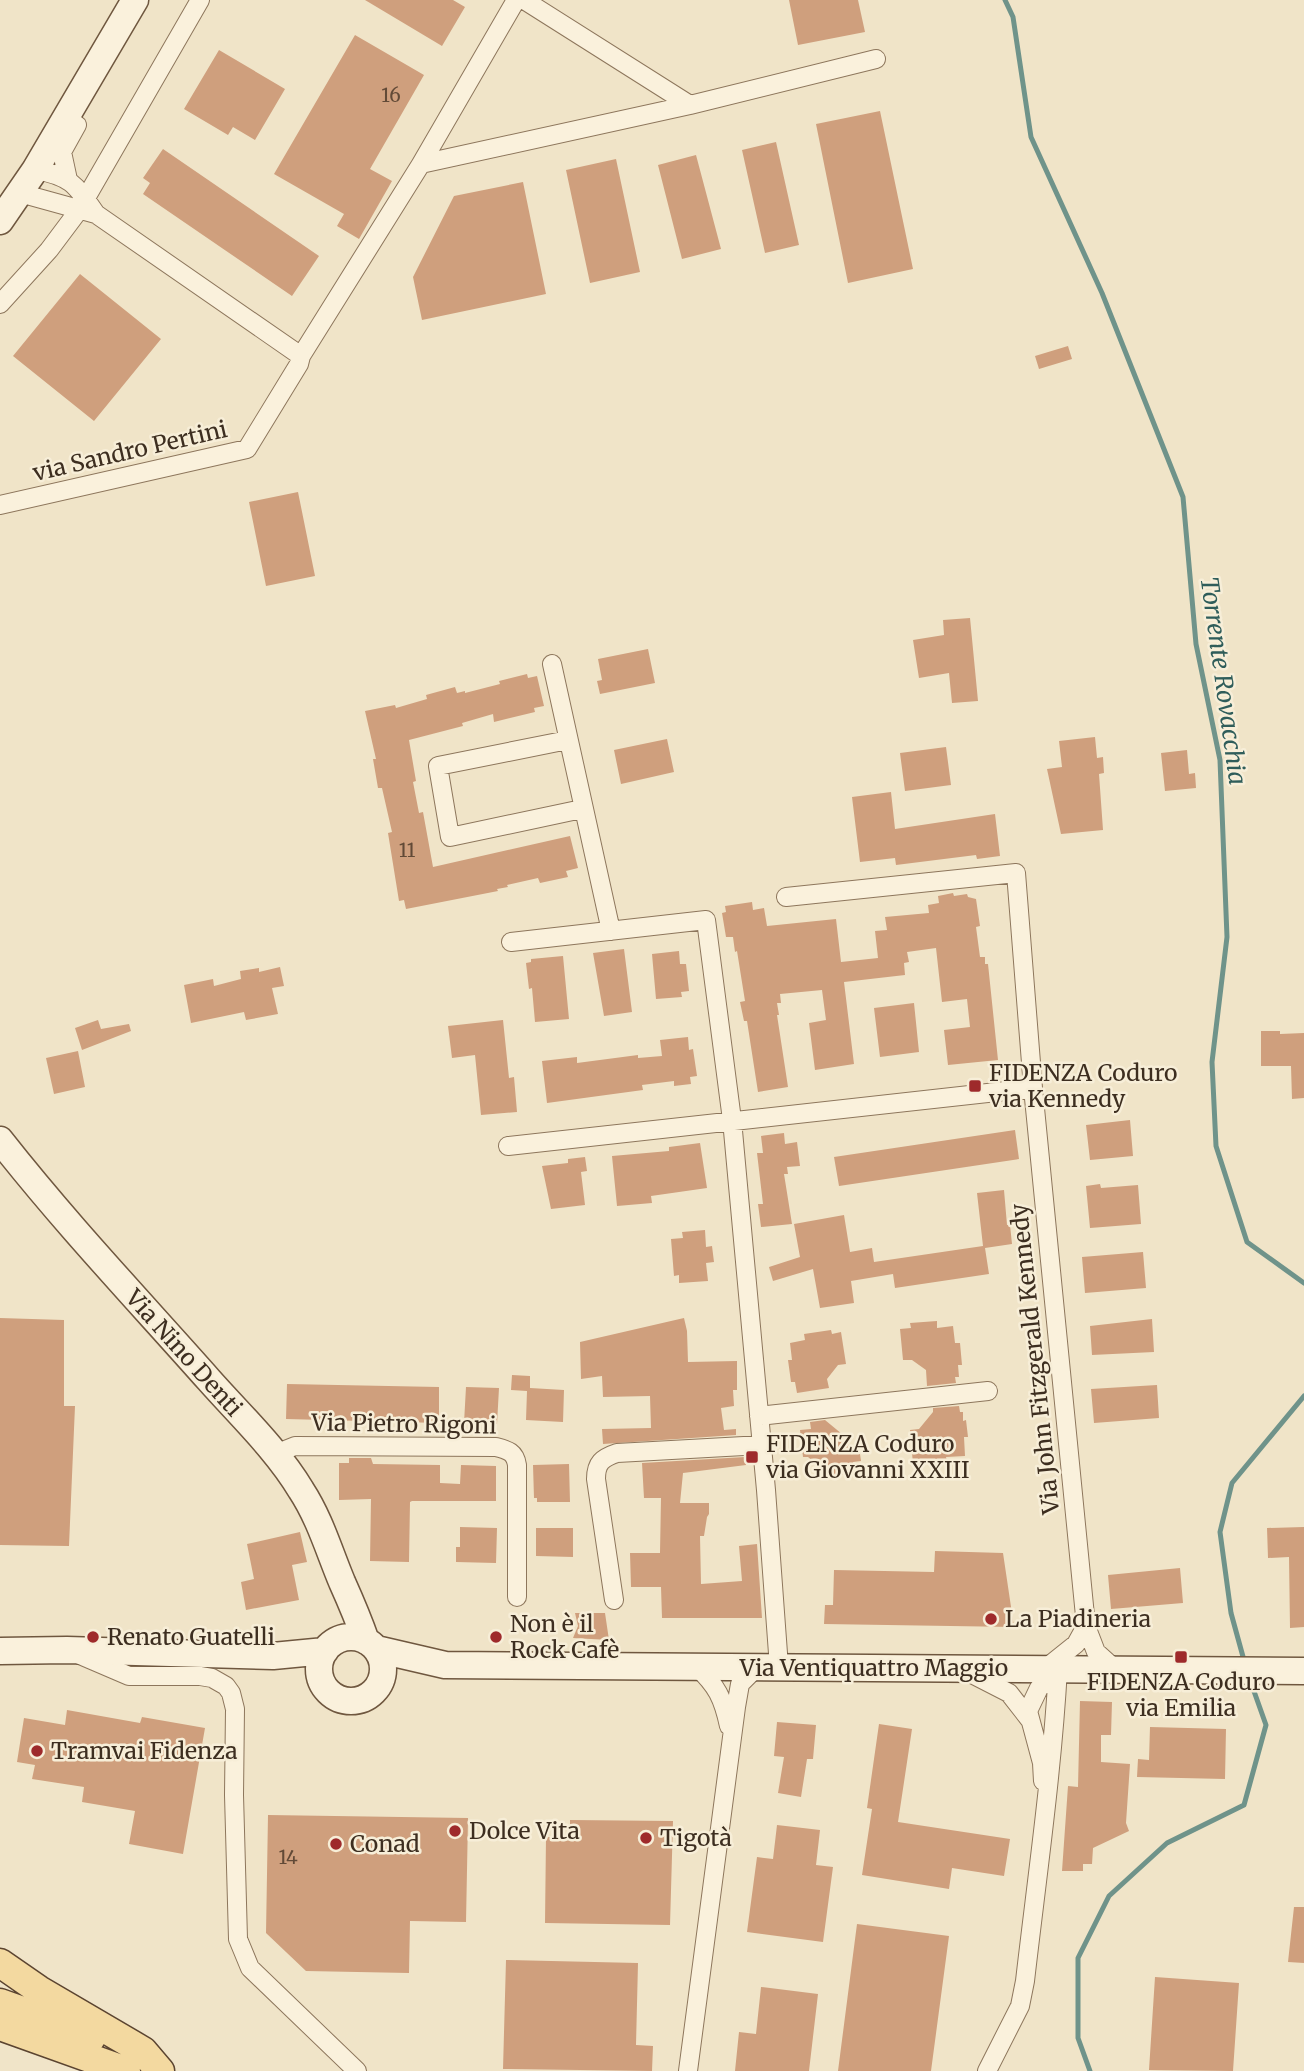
<svg xmlns="http://www.w3.org/2000/svg" width="1304" height="2071" viewBox="0 0 1304 2071" font-family="Merriweather,serif">
<style>
.lines{fill:none;stroke-linecap:round;stroke-linejoin:round}
.stream{stroke:#6f938a;stroke-width:5}
.building{fill:#cf9f7d}
.street-casing{stroke:#8d765c;stroke-width:20}
.secondary-casing{stroke:#6f573f;stroke-width:29}
.primary-casing{stroke:#5b4430;stroke-width:31}
.street{stroke:#faf1dc;stroke-width:18}
.secondary{stroke:#faf1dc;stroke-width:26}
.primary{stroke:#f3d9a0;stroke-width:28}
.poi-dot{fill:#9e2a2b;stroke:#f7eed8;stroke-width:2.5}
.labels{text-anchor:middle;stroke-width:5;stroke-linejoin:round;paint-order:stroke}
.number-label{font-size:19px;fill:#624a37}
.street-label{font-size:23px;fill:#3d2e20;stroke:#f7eed8}
.poi-label{font-size:23px;fill:#3d2e20;stroke:#f7eed8;text-anchor:start}
.water-label{font-size:24px;font-style:italic;fill:#2f5d5a;stroke:#f7eed8}
</style>
<rect width="100%" height="100%" fill="#f0e4c8"/>
<g class="lines">
<!-- stream -->
<path class="stream" d="M1005,0l8,17 18,120 71,156 81,204 13,147 24,116 7,177 -15,125 4,84 31,96 57,41
M1245,1664l-14,-51 -11,-81 12,-49 72,-87
M1090,2071l-12,-33v-80l31,-62 58,-53 77,-38 22,-80 -16,-45"/>
</g>
<!-- building -->
<path class="building" d="M365,0h88l12,7 -23,39z
M789,0h69l7,32 -67,13z
M355,35l69,40 -54,94 22,12 -33,58 -22,-13 7,-12 -70,-40z
M219,50l66,39 -30,51 -22,-13 -5,8 -44,-26z
M880,111l33,158 -65,14 -32,-159z
M776,142l23,103 -34,8 -23,-103z
M163,149l156,107 -27,40 -149,-102 7,-11 -7,-5z
M696,155l25,94 -39,10 -24,-94z
M616,159l24,113 -50,11 -24,-113z
M523,182l23,112 -124,26 -9,-43 41,-81z
M80,274l81,65 -67,82 -81,-65z
M1068,346l4,13 -33,10 -4,-13z
M298,492l17,84 -49,10 -17,-84z
M970,618l8,83 -26,2 -3,-30 -30,5 -6,-38 31,-5 -1,-15z
M648,649l7,34 -55,11 -3,-13 5,-1 -4,-21z
M527,674l1,4 9,-2 7,30 -10,2 1,4 -41,10 -1,-8 -31,9 1,3 -54,14 7,41 -3,1 6,31 4,-1 10,55 137,-31 8,32 -12,3 2,6 -28,6 -2,-5 -31,7 1,2 -11,2 1,2 -92,18 -2,-9 -5,1 -11,-68 4,-1 -10,-44h-4l-5,-29h3l-11,-48 30,-6 1,3 31,-9 -1,-4 29,-8 2,6 8,-2v2l35,-9 -1,-3z
M1095,737l2,21 6,-1 1,16 -5,1 4,56 -42,4 -14,-65 15,-2 -3,-26z
M667,739l7,33 -53,12 -7,-34z
M946,747l5,38 -46,6 -5,-38z
M1187,750l2,24 6,-1 1,15 -31,3 -4,-38z
M891,792l4,37 100,-15 5,42 -23,3 -1,-4 -80,10 -1,-7 -35,4 -8,-65z
M953,893l1,3 13,-2 1,3 8,2 4,27 -4,1 4,30h5v7h3l10,96 -50,5 -4,-35 26,-3 -3,-28 -25,3 -6,-54 -29,4 2,10 -5,1 1,12 -61,7 10,82 -39,6 -6,-47 17,-3 -4,-30 -42,4 1,9h-4l2,12h-2l11,72 -30,5 -11,-71h-3l-4,-19 5,-1 -8,-50 -2,1 -2,-15h-7l-4,-24 4,-1 -1,-6 27,-4 1,8 11,-2 3,18 69,-7 5,43 37,-4 -3,-27 12,-1 -2,-13 44,-4 -1,-8 11,-2 -1,-7z
M624,949l8,63 -28,4 -11,-63z
M679,951l1,13h6l3,27 -8,1 1,5 -26,2 -4,-45z
M563,956l6,63 -34,3 -3,-34 -3,1 -3,-26 5,-1v-3z
M280,967l4,19 -12,2 6,26 -32,6 -2,-8 -53,11 -7,-38 29,-6 1,7 27,-7 -1,-8 19,-3v4z
M914,1003l5,49 -39,5 -6,-49z
M98,1020l3,9 28,-5 2,7 -49,19 -7,-22z
M503,1020l6,58 5,-1 3,35 -36,3 -6,-60 -23,3 -4,-32z
M1261,1031h19v3l24,-1v65l-12,1 -1,-33h-30z
M688,1037l1,13 4,-1 4,27 -7,1 1,7 -17,2v-5l-32,4 1,5 -96,13 -5,-42 35,-4v6l61,-8v3l24,-2 -2,-16z
M78,1051l7,36 -31,7 -8,-36z
M1130,1120l3,36 -43,4 -4,-35z
M1015,1130l4,29 -180,27 -5,-29z
M784,1133l1,11 12,-2 3,24 -13,1 1,7h-4l8,50 -31,3 -3,-23h5l-6,-51h6l-2,-17z
M700,1143l7,45 -56,8 1,7 -35,3 -5,-50 57,-5v-4z
M585,1157l2,14 -6,1 4,33 -34,4 -9,-43 26,-3v-4z
M1100,1184l1,4 37,-3 3,39 -51,4 -4,-42z
M1004,1190l3,35h3l2,19 -27,4 4,26 -94,14 -2,-14 -42,7 3,22 -34,5 -7,-39 -40,12 -4,-14 31,-10 -6,-33 50,-9 6,37 22,-4 2,14 109,-16 -6,-53z
M705,1230l1,17 6,-1 2,16 -8,1 2,18 -29,2v-8l-5,1 -3,-37 12,-1 -1,-6z
M1143,1252l3,36 -61,5 -3,-36z
M0,1318l64,2v86h11l-6,140 -69,-1z
M684,1318l3,13 1,31 49,-1v29h-4l1,16 -13,2 3,22 12,-1v6l-133,9 -1,-15 49,-1 -1,-32 -47,1 -1,-21 -21,3 -1,-37z
M1152,1319l2,33 -62,3 -2,-29z
M937,1321v7l16,-2 2,17h5l2,22h-4l1,12h-4l1,6 -29,3 -1,-16 -14,-10h-9l-3,-31 11,-1 -1,-5z
M831,1330l1,4 9,-2 5,32 -8,1 -11,14 2,9 -32,5 -2,-11h-4l-3,-22h4l-2,-17 15,-3 -1,-6z
M512,1375l18,1v12l34,2 -1,32 -37,-2 1,-29 -16,-1z
M287,1384l152,3v36l-153,-4z
M1157,1385l2,33 -65,5 -3,-34z
M466,1387l33,1 -2,36 -33,-1z
M959,1406l1,6h3v9l3,-1 2,17h-4l1,19 -19,1 1,4 -34,3 -3,-34 9,-1 14,-17v-4z
M825,1420l23,19 1,9 10,-1 2,14 -8,1 1,11 -30,4v-7l-16,-13h-5l-3,-27 11,-1 -1,-7z
M745,1457l1,8 -63,8 -3,30h29v11l-2,3 -3,19h-4l1,48 41,-3 -3,-35 18,-2 5,74h-100l-1,-31h-30l-1,-34h30l1,-55h-17l-2,-35z
M349,1458h22l2,6 67,1v18l20,1 1,-19 35,1v35h-84l-2,1 -1,60 -39,-1 1,-62 -32,1v-37h10z
M569,1464l1,38h-33v-4h-3l-1,-33z
M460,1527l37,1 -1,35 -40,-1v-15h4z
M1304,1527v100l-14,1 -1,-71 -21,1 -1,-30z
M536,1528h37v29l-37,-1z
M300,1532l7,30 -15,3 7,35 -53,10 -5,-28 13,-3 -7,-35z
M935,1551l68,2 11,74 -190,-3 1,-19h8l1,-35 100,2z
M1180,1568l3,35 -72,6 -3,-34z
M575,1613h30l4,27 -36,-2 5,-12z
M1080,1701l32,1 -1,33h-10v27l29,2 -4,59 3,8 -36,17 -1,16h-9v7h-21l6,-85 10,1z
M67,1710l73,13 2,-6 63,11 -22,126 -54,-10 6,-33 -53,-9 2,-15 -52,-8 3,-14 -18,-3 7,-44 41,7z
M777,1722l39,3 -3,34h-6l-6,38 -23,-4 6,-36 -10,-1z
M879,1724l33,5 -14,93 112,17 -6,37 -52,-8 -3,21 -87,-14 10,-66 -5,-1z
M1150,1727l76,2 -1,50 -88,-2 1,-18 11,1z
M268,1815l200,3 -2,104 -56,-1 -1,52 -103,-2 -40,-38z
M570,1820l103,1 -3,104 -125,-2 1,-86 24,1z
M777,1825l43,5 -4,35 17,2 -10,75 -76,-10 10,-75 16,2z
M1294,1907h10v56l-16,-1z
M857,1924l92,12 -18,135h-93z
M506,1960l132,3 -2,82 17,1 -1,25 -149,-2z
M1155,1977l84,6 -6,88 -84,-1z
M761,1987l57,7 -9,77h-74l4,-39 17,2z"/>
<g class="lines">
<!-- street casing -->
<g class="street-casing">
<path id="street" d="M524,0l166,105
M421,164l95,-164
M68,180l-6,-28 15,-27
M20,193l76,21c-20,-29 -25,-38 -61,-44
M96,214l205,142 120,-192 269,-59 186,-46
M0,304l49,-54 30,-40 121,-210
M0,505l247,-56 52,-85 2,-8
M552,664l59,267
M568,740l-130,26 12,71 132,-28
M786,897l230,-24 17,215 53,538 10,26 20,18
M511,942l195,-22 26,200 34,370 13,177
M508,1146l525,-58
M759,1416l229,-25
M275,1454l20,-8 201,1c12,3 19,5 21,18v132
M614,1600l-18,-121c0,-16 6,-21 21,-26l145,-8
M80,1655l49,21h71l12,2 14,8 5,7 4,16 -1,86 4,144 12,29 107,103
M696,1666c21,20 27,32 33,60
M1046,1668l30,-24 10,-18
M968,1672l41,21 21,27
M1043,1781l-1,-18 -14,-52 11,-23 19,-19
M688,2071l48,-364 4,-23 17,-17
M987,2071l33,-65 5,-25c12,-104 27,-207 33,-312"/>
</g>
<!-- secondary casing -->
<g class="secondary-casing">
<path id="secondary" d="M0,221l35,-51 100,-170
M0,1140c66,84 139,161 209,240 32,36 68,70 92,110 19,29 28,61 41,92 9,20 17,39 24,59
M319 1669a32 32 0 1 1 64 0a32 32 0 1 1-64 0Z
M376,1649l69,16 859,6
M0,1651l67,-1 206,6 52,-5"/>
</g>
<!-- primary casing -->
<g class="primary-casing">
<path id="primary" d="M0,1963l39,27 104,61 17,20
M0,2003l73,26 18,9
M0,2026l126,45"/>
</g>
<!-- street -->
<use href="#street" class="street"/>
<!-- secondary -->
<use href="#secondary" class="secondary"/>
<!-- primary -->
<use href="#primary" class="primary"/>
</g>
<!-- markers -->
<g class="poi-dot">
<rect x="968" y="1079" width="14" height="14" rx="3.5"/>
<rect x="745" y="1450" width="14" height="14" rx="3.5"/>
<circle cx="991" cy="1619" r="7"/>
<circle cx="93" cy="1637" r="7"/>
<circle cx="496" cy="1637" r="7"/>
<rect x="1174" y="1650" width="14" height="14" rx="3.5"/>
<circle cx="37" cy="1751" r="7"/>
<circle cx="455" cy="1831" r="7"/>
<circle cx="646" cy="1838" r="7"/>
<circle cx="336" cy="1844" r="7"/>
</g>
<g class="labels">
<!-- number labels -->
<g class="number-label">
<text x="391" y="102">16</text>
<text x="407" y="857">11</text>
<text x="288" y="1864">14</text>
</g>
<!-- street labels -->
<g class="street-label">
<text transform="translate(130 451) rotate(-13)" y="8">via Sandro Pertini</text>
<text transform="translate(184 1353) rotate(48)" y="8">Via Nino Denti</text>
<text transform="translate(1035 1359) rotate(-96)" y="8">Via John Fitzgerald Kennedy</text>
<text transform="translate(404 1424) rotate(1)" y="8">Via Pietro Rigoni</text>
<text x="874" y="1676">Via Ventiquattro Maggio</text>
</g>
<!-- poi labels -->
<g class="poi-label">
<text x="989" y="1081">FIDENZA Coduro<tspan x="989" dy="26">via Kennedy</tspan></text>
<text x="766" y="1452">FIDENZA Coduro<tspan x="766" dy="26">via Giovanni XXIII</tspan></text>
<text x="1005" y="1627">La Piadineria</text>
<text x="510" y="1632">Non è il<tspan x="510" dy="26">Rock Cafè</tspan></text>
<text x="107" y="1645">Renato Guatelli</text>
<text x="1181" y="1690" text-anchor="middle">FIDENZA Coduro<tspan x="1181" dy="26">via Emilia</tspan></text>
<text x="51" y="1759">Tramvai Fidenza</text>
<text x="469" y="1839">Dolce Vita</text>
<text x="660" y="1846">Tigotà</text>
<text x="350" y="1852">Conad</text>
</g>
<!-- water labels -->
<g class="water-label">
<text transform="translate(1223 681) rotate(82)" y="8">Torrente Rovacchia</text>
</g>
</g>
</svg>
